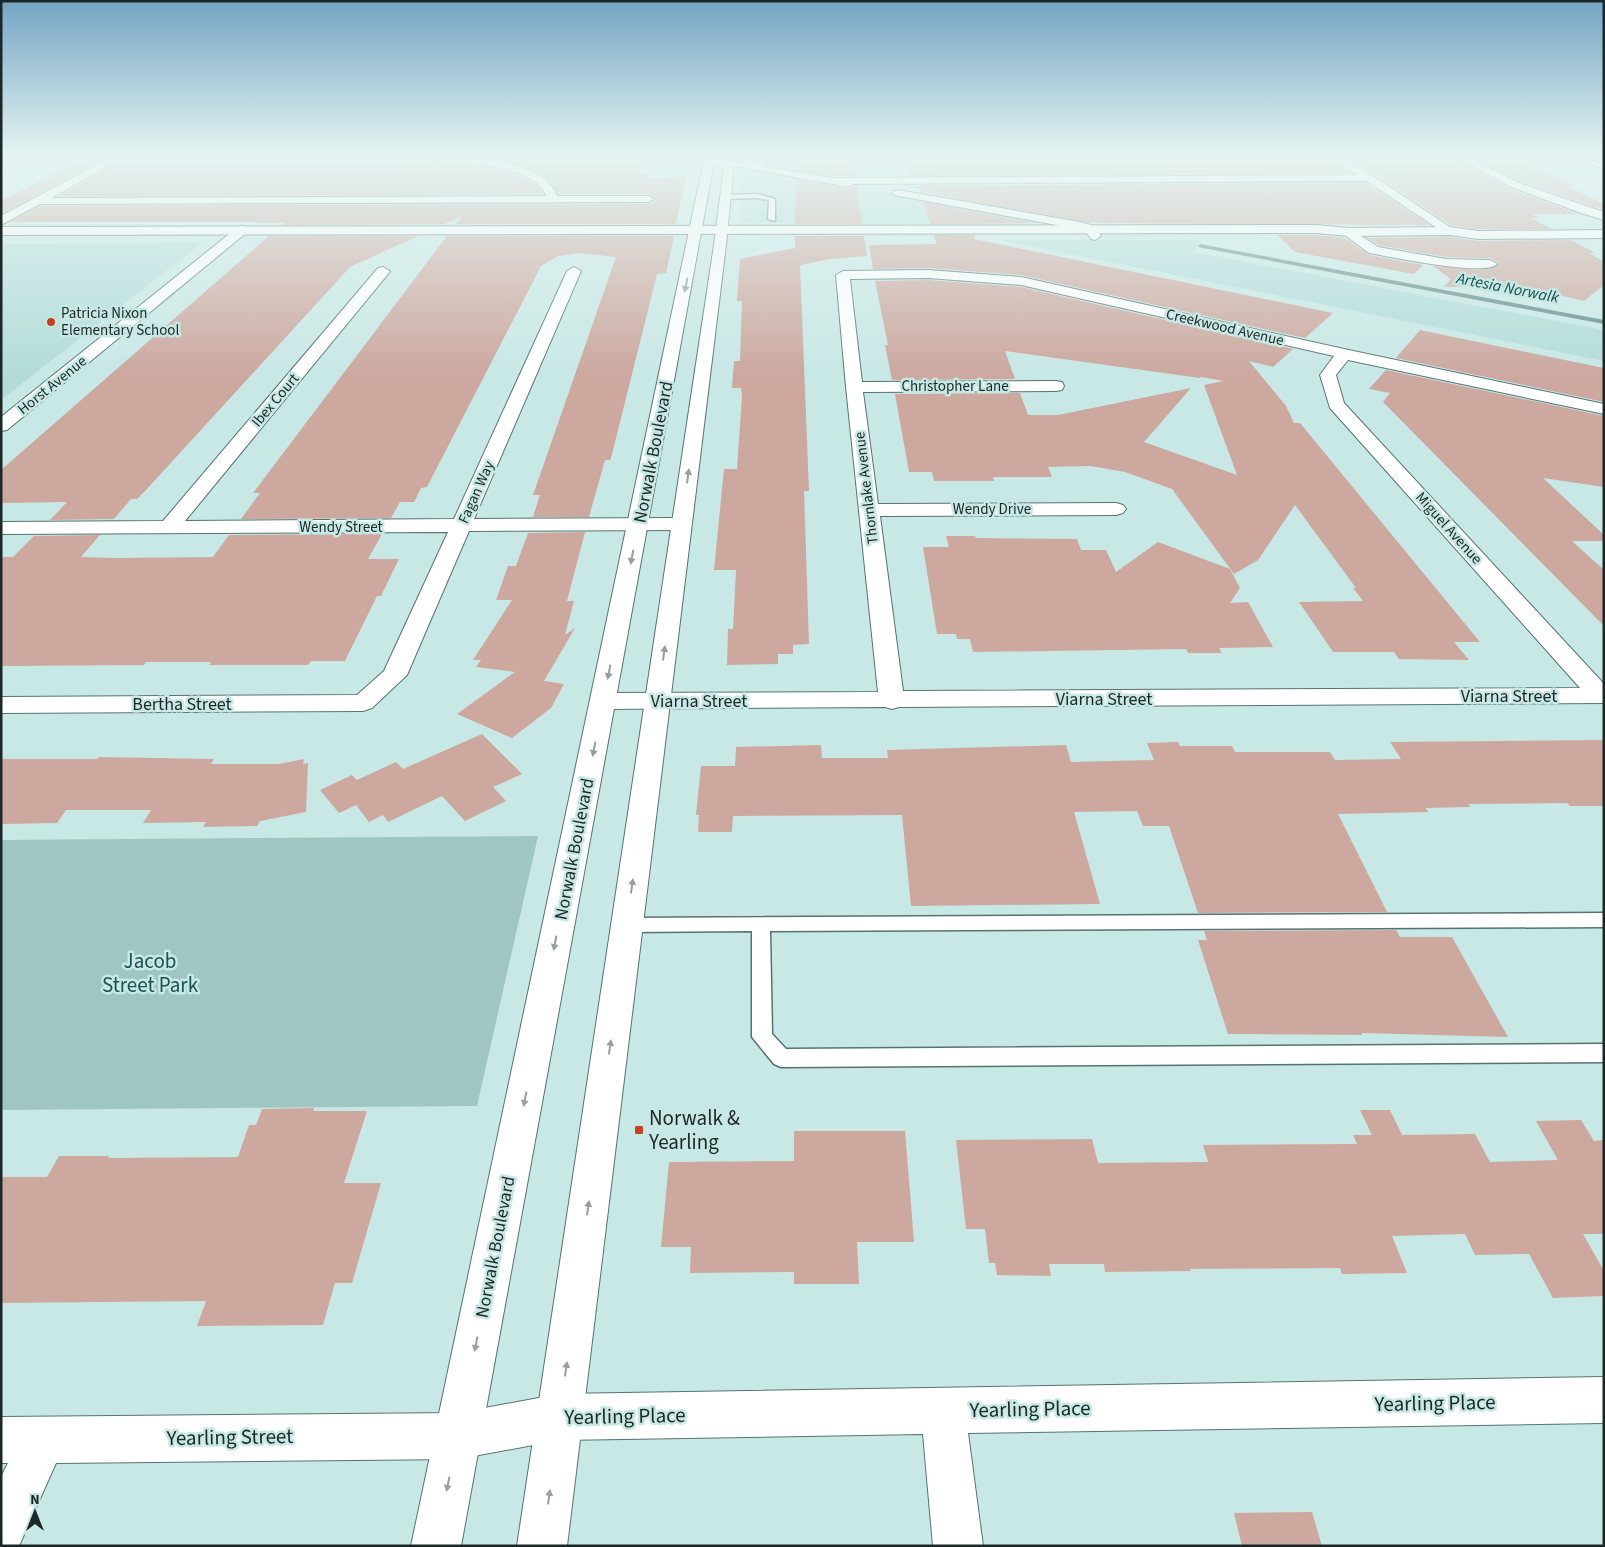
<svg xmlns="http://www.w3.org/2000/svg" width="1605" height="1547" viewBox="0 0 1605 1547" font-family="'Source Sans 3',sans-serif">
<style>
.built{fill:#b3dcd9}
.green{fill:#9fc6c2}
.lines{fill:none;stroke-linecap:round;stroke-linejoin:round}
.stream{fill:#668e8b;fill-rule:evenodd}
.building{fill:#cca89f}
.service-casing{stroke:#567371;stroke-width:3}
.minor-casing{stroke:#567371;stroke-width:2}
.tertiary-casing{stroke:#567371;stroke-width:2}
.secondary-casing{stroke:#567371;stroke-width:2}
.service{fill:#fff;fill-rule:evenodd}
.minor{fill:#fff;fill-rule:evenodd}
.tertiary{fill:#fff;fill-rule:evenodd}
.secondary{fill:#fff;fill-rule:evenodd}
.oneway{fill:#999e9e}
.poi-dot{fill:#c93f1d;stroke:#c8e8e5;stroke-width:2}
.labels{text-anchor:middle;stroke-width:5;stroke-linejoin:round;paint-order:stroke}
.far-poi-label{font-size:15px;fill:#1c2827;stroke:#c8e8e5;text-anchor:start}
.far-street-label{font-size:15px;fill:#1c2827;stroke:#c8e8e5}
.far-water-label{font-size:16px;font-style:italic;fill:#14504d;stroke:#c8e8e5}
.street-label{font-size:18px;fill:#1c2827;stroke:#c8e8e5}
.near-park-label{font-size:21px;fill:#185350;stroke:#c8e8e5}
.near-poi-label{font-size:21px;fill:#1c2827;stroke:#c8e8e5;text-anchor:start}
.near-street-label{font-size:21px;fill:#1c2827;stroke:#c8e8e5}
</style>
<rect width="100%" height="100%" fill="#c8e8e5"/>
<!-- built -->
<path class="built" d="M591,158h103l-2,20z
M744,158h59l2,13 -57,-11z
M756,169l8,1 280,53h-297l-6,-3v-31l3,-16z
M1001,240h200l-8,12 411,78v31z
M202,243l-201,157v-156z"/>
<!-- green -->
<path class="green" d="M538,836l-61,270 -476,4v-270z"/>
<g class="lines">
<!-- stream -->
<path class="stream" d="M1200,244l404,76v4l-406,-77z"/>
</g>
<!-- building -->
<path class="building" d="M410,158h23l7,5 43,4 32,7 13,6 11,7 4,7 -484,2 55,-32 295,-1z
M486,158h160l-5,16h8l-1,4 38,-1 -10,47h-220l6,-8 -18,8 -161,1 2,-2h-28l2,-1h-249l30,-16 608,-2 8,-4 -8,-6h-90l-7,-12 -13,-10 -16,-7z
M1292,158h40l19,15 -441,3 -5,-17h195l2,3h37l156,-2z
M1350,158h106l54,31 68,25h-46l7,4h-7l19,11h-73l-27,-4z
M1474,158h43l56,27h-8l39,19v6l-84,-29z
M796,159h57l3,17h-24l-36,-6z
M73,164h20l-92,50v-13z
M796,179l52,10 9,-3 5,38h-67z
M1366,183l64,42 -341,-2 -168,-31 -1,-4h-6l-1,-2z
M924,202l110,21 -104,1z
M934,235h41l-1,4 359,74 -28,25 -284,-63 -93,-7 -55,1 -4,-24 67,-1z
M1277,235h39l29,3 24,17 54,10 -9,9 -119,-22z
M269,236h149l-68,31 -204,223 -9,9h-6l-17,20 -64,1 17,-18 -66,1v-33z
M447,236h227l-8,37 -9,1 -46,184 -1,2h-5l-16,57h-56l7,-22h-7l83,-238 -37,-4 -21,3 -17,10 -114,221 -6,1 -7,14h-14l-9,16 -150,1 19,-26h-7z
M795,236h69l3,20 -37,3 -30,6 9,226h-5l5,153 -16,1v9h-15v10l-51,1 1,-36h5l3,-59h-22l10,-101h13l5,-73 -1,-8h-9l2,-27h6l2,-60h-5l3,-42 55,-11z
M1450,237l28,4 93,-1 24,13h-6l15,9v23l-20,16 -57,-13h-32l-12,-2 -39,1 7,-8 -18,-13 43,4 14,-1 9,-6 -9,-5 -44,-1 -67,-12 -12,-7z
M928,280l93,7 272,62 -20,18 -24,-6 37,45 8,17h6l180,219h-26l15,18 -70,-1 -5,-7h-61l-34,-50 64,-1 -10,-13h3l-61,-83 -37,55 -24,14 -62,-85 -47,-17 -34,-6 -43,1 4,10h-59l1,4h-60l-2,-9h-23l-14,-78 125,-1 8,22h30l133,-27 -47,54 93,33 -33,-90 20,-4 -23,-4 -1,1 -195,-27 10,28 -123,1 -7,-35h3l-13,-64z
M1420,330l184,38v34l-208,-44z
M1386,370l218,46v71l-61,-9 61,57v6h-32l32,29v56l-221,-224 7,-9 -21,-4z
M585,532l-18,69h7l-9,34 10,-7 -31,53 20,3 -13,24 -39,30 -55,-24 58,-42 -39,-5 5,-7h-8l39,-60h-16l12,-34h8l12,-33z
M382,534l-14,25h31l-18,37h-4l-32,65h-34l-3,4h-99l2,-3h-65l-2,3 -143,1v-109h12l21,-21 66,-1 -19,22 33,1 99,-1 16,-22z
M946,536h29l1,2 101,1 4,11h25l10,22 42,-30 72,27 10,19 -10,15 18,-1 25,45 -54,1 3,5h-34l-2,-4 -213,3 -3,-13h-13l-1,-5h-19l-14,-87h26z
M482,734l40,40 -29,13 13,14 -41,20 -23,-25 -54,26 -5,-7 -14,7 -13,-17 -17,8 -19,-23 32,-15 5,5 39,-18 7,7z
M1604,740v66h-34l-3,-3 -99,1 3,3 -45,1 2,4 -90,2 49,98 -189,1 -29,-87h-26l-6,-15 -63,1 26,92 -189,2 -9,-91 -169,1 -1,16h-34l1,-17h-3l5,-49h34l1,-19 85,-2 1,13h66l-1,-8 179,-5 5,17 83,-2 -7,-17 31,-1 2,4h52l3,6h95l5,8 66,-1 -11,-17z
M99,757l115,2 -3,5h68l25,-5 -1,5 5,-1 -2,49 -46,9 -3,5 -54,1 3,-5 -63,1 8,-13h-85l-9,13 -56,1v-65h96z
M1396,930l4,7h52l56,100 -146,-4v2l-134,-1 -30,-94h9l-3,-9z
M314,1108l-1,3h54l-23,72h37l-29,100h-17l-12,42 -126,1 9,-25 -205,2v-126h46l12,-21h50l-1,2 130,-1 11,-32h7l6,-16z
M1360,1110h30l12,25 73,-1 15,28 68,-2 -22,-39 45,-1 13,21 10,-1v94h-21l21,37v25l-51,2 -24,-44 -54,1 -10,-21 -73,2 15,37 -65,1 -2,-6 -150,1 1,2 -86,1 -1,-8h-55l2,12 -54,-1 -2,-12h-6l-4,-34h-19l-10,-89 136,-1 6,24 110,-1 -5,-17 154,-1 -4,-9h19z
M794,1131h111l9,111h-57l2,42h-65v-12l-104,1 1,-26h-30l8,-85 125,-1z
M1312,1512l10,34h-80l-8,-33z"/>
<g class="lines">
<!-- service casing -->
<g class="service-casing">
<path id="service" d="M763,158h6c-3,5 -8,11 -14,10v-2z
M1579,158h8l17,8v4z
M757,194l18,5v22l-7,-2 1,-19 -12,-2 -31,1 -3,-2 3,-2z
M1604,913v14l-834,4 2,103 14,15 818,-5v18l-823,5 -7,-3 -22,-27v-106l-125,1 -7,-2 -2,-5 2,-5 7,-2z"/>
</g>
<!-- minor casing -->
<g class="minor-casing">
<path id="minor" d="M109,158h12l-69,40 494,-2c-9,-30 -79,-33 -106,-35l-5,-3c32,-2 110,1 122,38h91l6,3 -6,3 -608,2 -39,21v-9z
M715,158l117,20 525,-3 -23,-17h12l110,73 -6,4 -4,-1 -79,-53 -514,3 -5,3 -129,-24 -4,-1 -1,-2z
M1458,158h12l49,25 85,29v8l-23,-7 -70,-26z
M898,190l182,32 14,4 7,10 -6,4 -4,-1 -5,-7 -8,-3 -184,-34 -2,-2 2,-2z
M242,226l4,1 2,3 -2,3 -239,197 -6,1v-14l237,-190z
M1349,228l29,19 68,12 44,1 7,4c-11,13 -104,-7 -123,-10l-5,-1 -24,-18 -2,-3 2,-3z
M383,267l7,4 -2,3 -203,247 269,-2 113,-248 7,-4 7,4 -107,248 207,-1 7,2 3,4 -3,4 -7,2 -212,1 -62,144 -35,33 -9,3 -362,2v-16l356,-2 27,-24 64,-139 -447,2v-12l162,-1 215,-253z
M928,270l93,7 323,72 260,55v10l-256,-54 -12,15 8,28 260,281v19l-705,4 -7,2 -7,-2 -282,2 -9,-3 -4,-5 4,-5 9,-3 275,-1 -32,-305 -10,-112 7,-4zM928,278l93,7 313,71 -14,19 10,33 250,280 -677,3 -23,-175 236,-1 7,-2 3,-4 -3,-4 -7,-2 -238,1 -15,-112 193,-1 6,-1 2,-4 -2,-4 -6,-1 -194,1 -12,-103z
M1604,1377v46l-636,10 15,113h-50l-10,-112 -363,6 -102,19 -402,4 -37,83h-18v-69l7,-14h-7v-46l457,-4 102,-19z"/>
</g>
<!-- tertiary casing -->
<g class="tertiary-casing">
<path id="tertiary" d="M1316,225l33,3 101,-1 28,4 126,-1v8l-126,1 -28,-4 -101,1 -33,-3 -1315,2v-8z"/>
</g>
<!-- secondary casing -->
<g class="secondary-casing">
<path id="secondary" d="M715,158h8l11,7 -8,80 -159,1301h-50l197,-1301 10,-79 -5,-2 -6,3 -252,1379h-50l292,-1381z"/>
</g>
<!-- service -->
<use href="#service" class="service"/>
<!-- minor -->
<use href="#minor" class="minor"/>
<!-- tertiary -->
<use href="#tertiary" class="tertiary"/>
<!-- secondary -->
<use href="#secondary" class="secondary"/>
</g>
<!-- one-way arrows -->
<defs><path id="oneway-solid" d="M-6-.8H1V-3.2L6.5 0L1 3.2V.8H-6Z" transform="scale(1.25)"/></defs>
<g class="oneway">
<use href="#oneway-solid" transform="translate(686 285) rotate(101)"/>
<use href="#oneway-solid" transform="translate(688 476) rotate(-82)"/>
<use href="#oneway-solid" transform="translate(632 557) rotate(101)"/>
<use href="#oneway-solid" transform="translate(664 653) rotate(-82)"/>
<use href="#oneway-solid" transform="translate(609 672) rotate(101)"/>
<use href="#oneway-solid" transform="translate(594 749) rotate(101)"/>
<use href="#oneway-solid" transform="translate(632 886) rotate(-82)"/>
<use href="#oneway-solid" transform="translate(555 943) rotate(101)"/>
<use href="#oneway-solid" transform="translate(610 1047) rotate(-82)"/>
<use href="#oneway-solid" transform="translate(525 1099) rotate(101)"/>
<use href="#oneway-solid" transform="translate(588 1208) rotate(-82)"/>
<use href="#oneway-solid" transform="translate(476 1344) rotate(101)"/>
<use href="#oneway-solid" transform="translate(566 1369) rotate(-82)"/>
<use href="#oneway-solid" transform="translate(448 1484) rotate(101)"/>
<use href="#oneway-solid" transform="translate(549 1497) rotate(-82)"/>
</g>
<!-- sky -->
<linearGradient id="sky" x2="0" y2="1"><stop stop-color="#74a5c3"/><stop offset="0.42" stop-color="#e6f5f3"/><stop offset="1" stop-color="#e6f5f3" stop-opacity="0"/></linearGradient>
<rect width="1605" height="374" fill="url(#sky)"/>
<!-- markers -->
<g class="poi-dot">
<circle cx="51" cy="322" r="5"/>
<rect x="634" y="1125" width="10" height="10" rx="2.5"/>
</g>
<g class="labels">
<!-- far-poi labels -->
<g class="far-poi-label">
<text x="61" y="318">Patricia Nixon<tspan x="61" dy="17">Elementary School</tspan></text>
</g>
<!-- far-street labels -->
<g class="far-street-label">
<text transform="translate(1225 327) rotate(13)" y="5">Creekwood Avenue</text>
<text transform="translate(52 385) rotate(-39)" y="5">Horst Avenue</text>
<text x="955" y="391">Christopher Lane</text>
<text transform="translate(275 400) rotate(-50)" y="5">Ibex Court</text>
<text transform="translate(866 488) rotate(-97)" y="5">Thornlake Avenue</text>
<text transform="translate(476 492) rotate(-66)" y="5">Fagan Way</text>
<text x="992" y="514">Wendy Drive</text>
<text x="341" y="532">Wendy Street</text>
<text transform="translate(1449 528) rotate(48)" y="5">Miguel Avenue</text>
</g>
<!-- far-water labels -->
<g class="far-water-label">
<text transform="translate(1508 287) rotate(11)" y="6">Artesia Norwalk</text>
</g>
<!-- street labels -->
<g class="street-label">
<text transform="translate(653 452) rotate(-79)" y="6">Norwalk Boulevard</text>
<text x="1509" y="702">Viarna Street</text>
<text x="1104" y="705">Viarna Street</text>
<text x="699" y="707">Viarna Street</text>
<text x="182" y="710">Bertha Street</text>
<text transform="translate(574 849) rotate(-79)" y="6">Norwalk Boulevard</text>
<text transform="translate(495 1247) rotate(-79)" y="6">Norwalk Boulevard</text>
</g>
<!-- near-park labels -->
<g class="near-park-label">
<text x="150" y="968">Jacob<tspan x="150" dy="24">Street Park</tspan></text>
</g>
<!-- near-poi labels -->
<g class="near-poi-label">
<text x="649" y="1125">Norwalk &amp;<tspan x="649" dy="24">Yearling</tspan></text>
</g>
<!-- near-street labels -->
<g class="near-street-label">
<text transform="translate(1435 1403) rotate(-1)" y="7">Yearling Place</text>
<text transform="translate(1030 1409) rotate(-1)" y="7">Yearling Place</text>
<text transform="translate(625 1416) rotate(-1)" y="7">Yearling Place</text>
<text transform="translate(230 1437) rotate(-1)" y="7">Yearling Street</text>
</g>
</g>
<!-- border -->
<rect width="1605" height="1547" fill="none" stroke="#1c2827" stroke-width="5"/>
<!-- north arrow -->
<g transform="translate(35 1512)" stroke="#c8e8e5" stroke-width="4" paint-order="stroke">
<path d="M0-4L9 19L0 12L-9 19Z" fill="#1c2827"/>
<text y="-8" font-size="14" font-weight="bold" text-anchor="middle" fill="#1c2827">N</text>
</g>
</svg>
